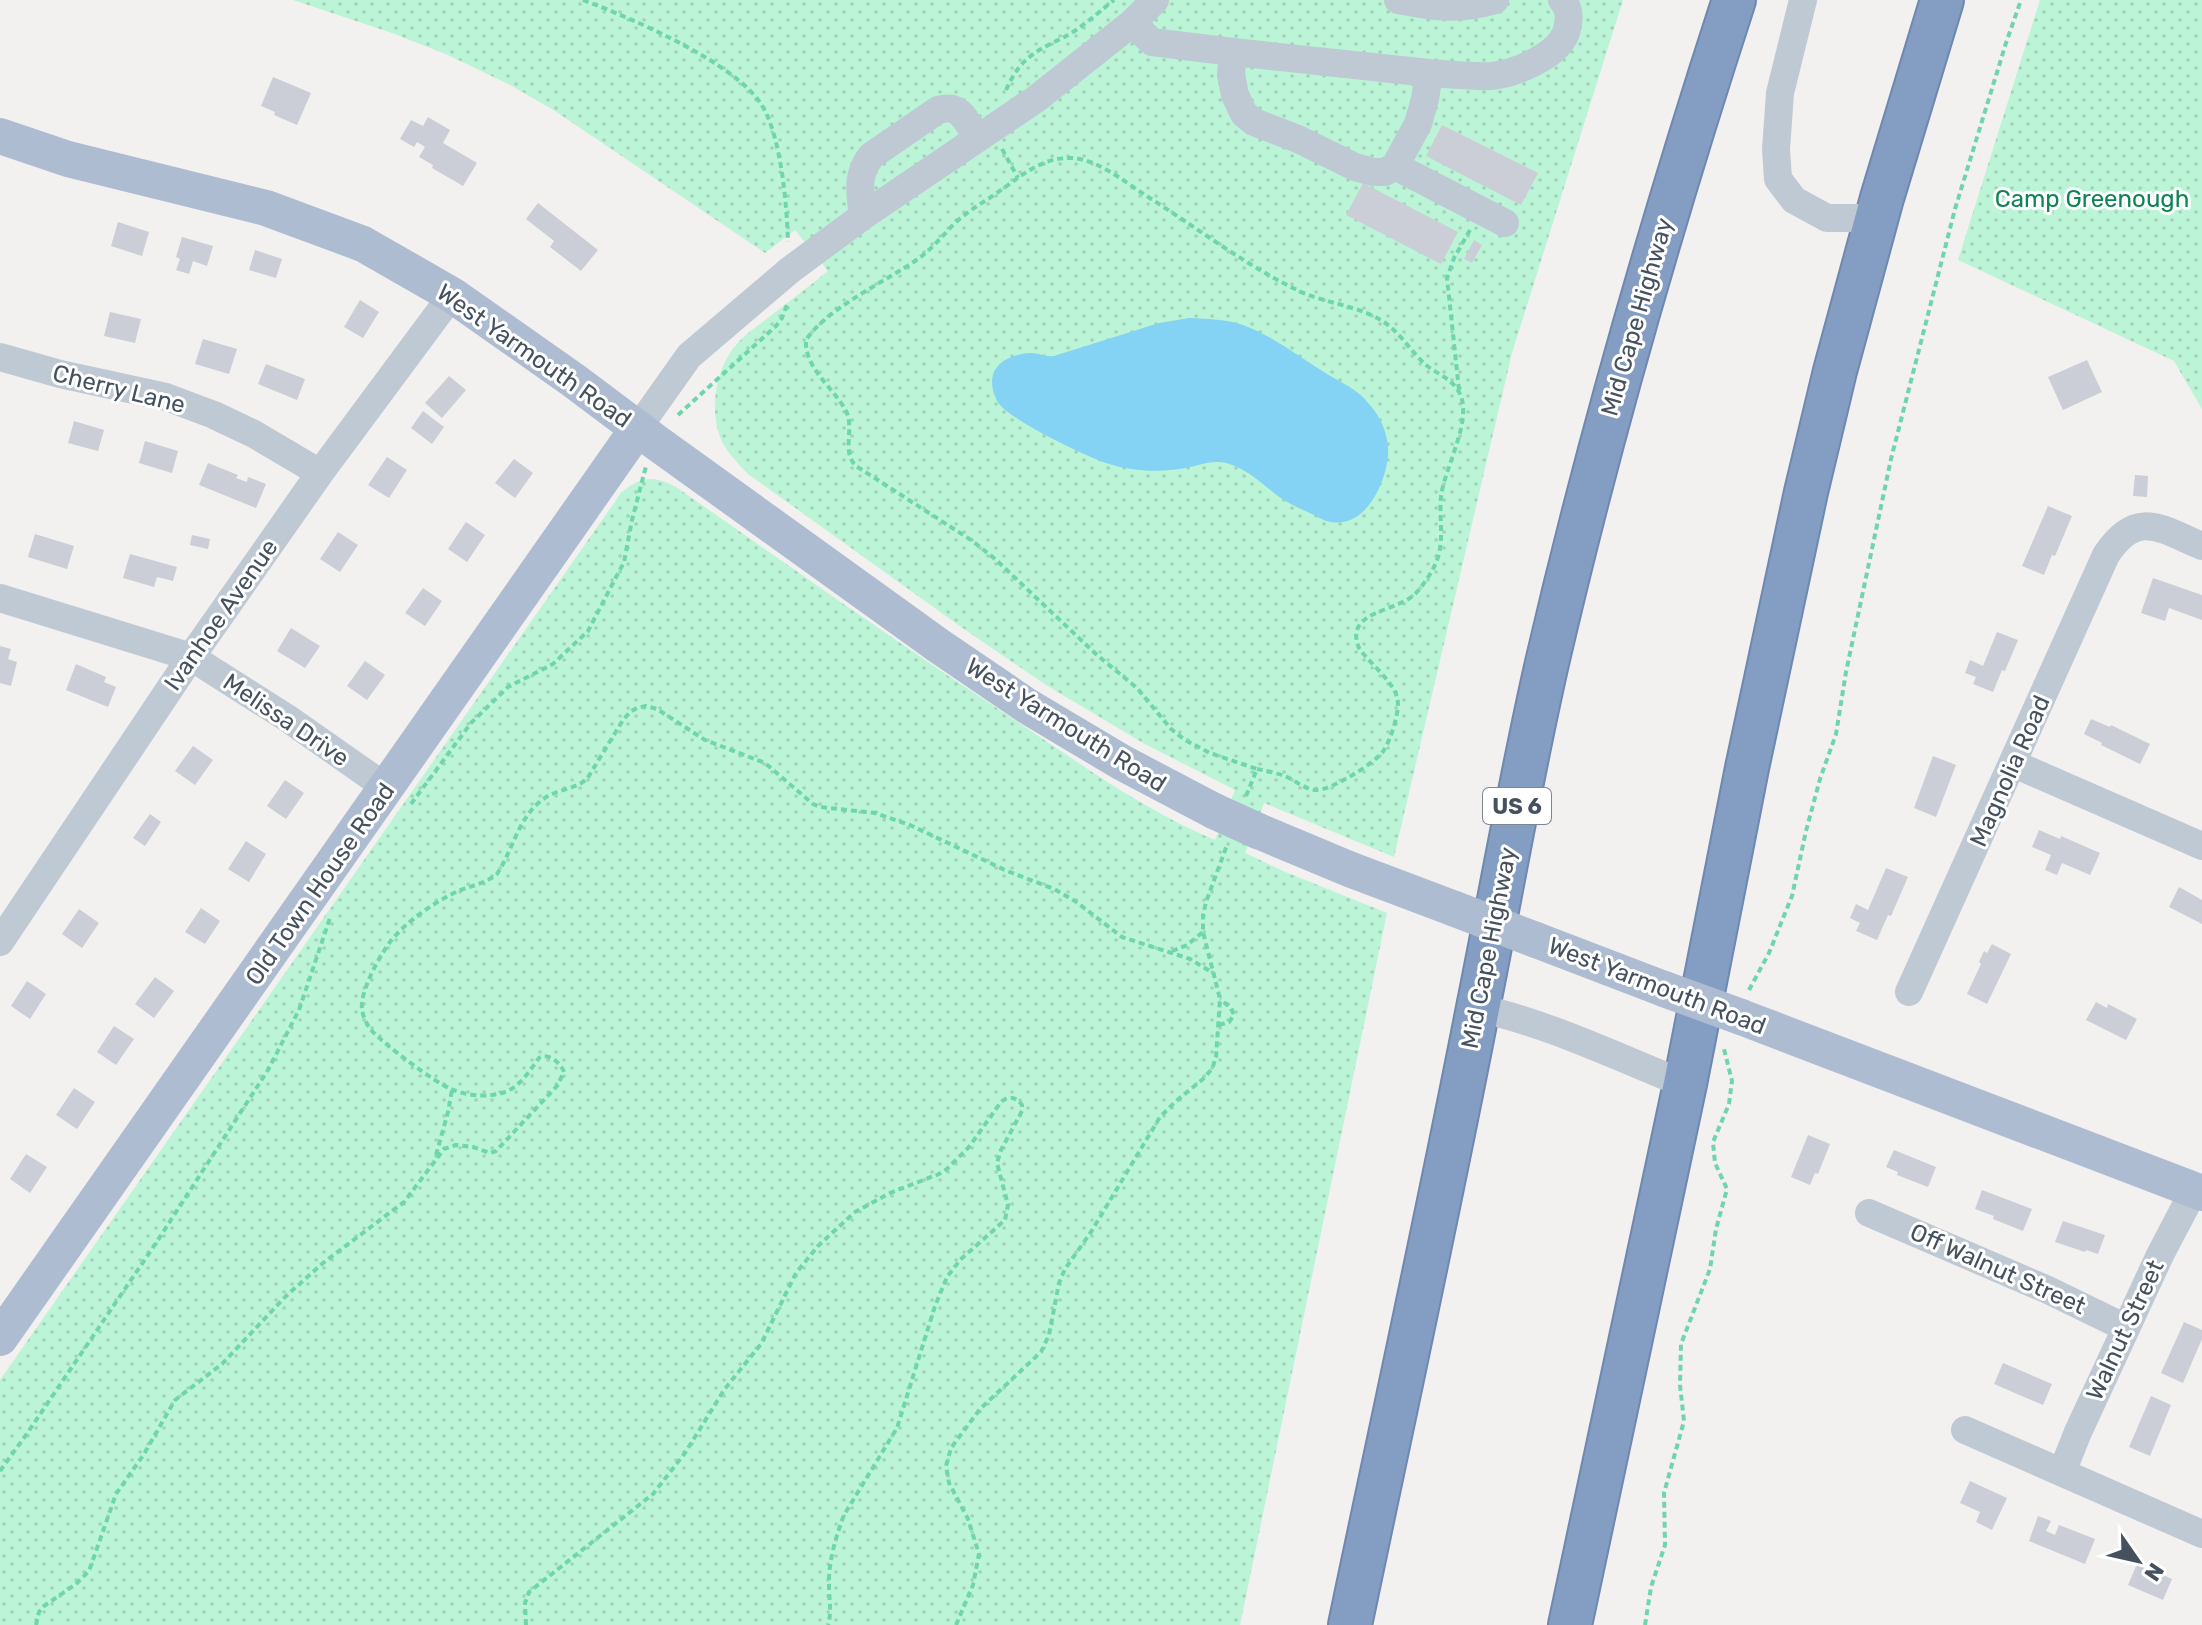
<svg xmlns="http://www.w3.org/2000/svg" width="2202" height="1625" viewBox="0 0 2202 1625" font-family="Rubik,sans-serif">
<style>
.green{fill:url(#green-dots)}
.water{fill:#84d3f4}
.building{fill:#cbced6}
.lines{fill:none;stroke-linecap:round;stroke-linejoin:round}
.highway-casing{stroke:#6e88af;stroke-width:46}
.path{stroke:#6fd5ac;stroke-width:4;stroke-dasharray:6 4;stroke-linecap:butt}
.minor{stroke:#bfc9d3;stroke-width:28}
.major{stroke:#adbcd1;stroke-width:36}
.highway{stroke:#839dc3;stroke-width:42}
.major-bridge{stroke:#adbcd1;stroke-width:36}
.labels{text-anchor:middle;stroke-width:6;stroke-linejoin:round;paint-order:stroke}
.shield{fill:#fff;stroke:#7e858f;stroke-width:2}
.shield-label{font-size:22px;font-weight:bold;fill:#46515f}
.park-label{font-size:24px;fill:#0e8353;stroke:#fff}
.street-label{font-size:24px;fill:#46515f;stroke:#fff}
</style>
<defs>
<pattern id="green-dots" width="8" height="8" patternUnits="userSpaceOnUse" patternTransform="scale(2)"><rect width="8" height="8" fill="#bbf4d6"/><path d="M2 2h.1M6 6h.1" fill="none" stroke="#a2d3ba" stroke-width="1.8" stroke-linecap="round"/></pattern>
</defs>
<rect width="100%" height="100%" fill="#f3f0f0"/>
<!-- green -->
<path class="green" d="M293,0h1330l-111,353 -118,504 -130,-54 -19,50 38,18 104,42 -147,712h-1240v-245l621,-887c19,-17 33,-18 55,-6 115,80 229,161 346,238 62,41 123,86 193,115l20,-50 -92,-47 -97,-58 -82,-56 -216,-155c-11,-12 -24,-24 -29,-40 -9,-29 -3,-65 17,-89 9,-11 22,-19 33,-28 20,-15 40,-31 59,-46l-33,-41 -30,23 -210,-142 -43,-25 -64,-31 -56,-22z
M2040,0h162v409l-28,-48 -216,-101z"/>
<!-- water -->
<path class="water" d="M1189,318c19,1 37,1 54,7 30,11 58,33 84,49 12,7 26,14 36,23 5,6 11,12 15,19 7,12 11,26 10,40 -3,29 -23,72 -57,66 -6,-1 -12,-4 -17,-7 -11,-5 -22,-10 -32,-16 -18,-13 -35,-31 -56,-36 -14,-3 -23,1 -36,4 -26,6 -58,5 -84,-4 -23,-8 -91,-41 -106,-58 -8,-10 -12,-29 -2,-39 5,-7 24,-14 33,-13 8,0 14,4 23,3l105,-33z"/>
<!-- building -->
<path class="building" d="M273,77l38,16 -14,32 -23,-10 1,-3 -14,-6z
M428,117l22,13 -7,13 34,20 -14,23 -31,-18 1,-3 -14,-8 6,-10 -8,-5 -3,5 -14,-8 11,-19 12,6z
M1442,125l96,48 -17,32 -95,-49z
M1363,183l95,49 -17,32 -95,-49z
M538,203l60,47 -17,21 -31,-24 4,-6 -28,-22z
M118,222l31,10 -7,24 -31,-10z
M182,237l31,9 -6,20 -14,-5 -4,13 -13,-4 4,-11 -4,-2z
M1474,240l8,5 -10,18 -8,-4z
M255,250l27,9 -6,19 -27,-8z
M360,300l19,12 -16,26 -19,-11z
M110,312l31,7 -6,24 -31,-7z
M203,339l34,10 -8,25 -34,-10z
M2087,360l15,32 -39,18 -15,-33z
M266,364l39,15 -8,21 -39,-16z
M449,376l17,14 -24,28 -17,-15z
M423,411l21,16 -12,17 -21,-16z
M74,421l30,9 -6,21 -30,-8z
M145,441l33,10 -6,22 -33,-10z
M387,457l20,13 -18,28 -21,-13z
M514,459l19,14 -18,25 -20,-15z
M208,463l30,12 -2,3 11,4 1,-5 18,7 -10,24 -57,-23z
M2135,475l13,1 -1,21 -14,-1z
M2048,506l24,10 -17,40 -3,-1 -8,20 -22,-9z
M466,522l19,13 -18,27 -19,-13z
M338,532l20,13 -18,27 -20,-13z
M35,534l39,12 -7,23 -39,-12z
M192,535l18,4 -2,10 -18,-4z
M130,554l47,13 -4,14 -16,-4 -3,10 -31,-9z
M2153,578l49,17v25l-33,-12 -4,13 -24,-8z
M423,588l19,13 -17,25 -20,-13z
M291,628l29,18 -15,22 -28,-17z
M1997,632l21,8 -13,31 -3,-1 -9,22 -20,-8 3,-7 -11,-4 5,-13 13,6z
M0,646l11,3 -3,10 9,3 -6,24 -11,-3z
M365,661l20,14 -18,25 -20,-14z
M76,664l30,13 -2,5 12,5 -8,20 -42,-17z
M2091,719l19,8 1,-2 39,19 -10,20 -39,-19 1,-2 -18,-9z
M193,746l20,14 -18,25 -20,-14z
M1933,756l23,9 -20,52 -22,-9z
M285,780l19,13 -18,26 -19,-13z
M150,814l11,8 -16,24 -12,-8z
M2039,830l21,9 1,-3 39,17 -10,22 -28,-12 -5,12 -12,-5 6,-15 -19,-8z
M246,841l20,13 -17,28 -21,-13z
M1886,868l22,9 -17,39 -3,-1 -11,25 -21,-9 4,-8 -10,-5 6,-14 12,6z
M2179,887l23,13v24l-33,-17z
M201,908l19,13 -15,23 -20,-12z
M79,909l20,14 -17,25 -20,-14z
M1992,944l19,10 -24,50 -20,-10 14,-30 -2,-2 5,-11 3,2z
M155,977l19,14 -20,27 -19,-14z
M27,981l19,13 -16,25 -19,-13z
M2096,1002l11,6 1,-4 29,15 -11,21 -40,-20z
M114,1026l20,13 -18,26 -19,-13z
M74,1088l21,14 -18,27 -21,-14z
M1808,1135l22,9 -12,30 -3,-1 -5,12 -19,-8z
M1894,1150l42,17 -8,20 -31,-12 1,-3 -12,-5z
M26,1154l21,13 -17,26 -20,-14z
M1982,1190l50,19 -9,22 -30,-12 1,-3 -19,-7z
M2063,1221l42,14 -7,19 -12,-4 -1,2 -30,-10z
M2184,1322l18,8v9l-19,44 -22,-10z
M2003,1363l49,21 -9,21 -49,-21z
M2151,1396l20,9 -21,51 -21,-9z
M1970,1481l37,17 -15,32 -16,-8 4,-10 -20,-9z
M2038,1516l13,5 -5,10 9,4 4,-10 36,14 -10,25 -56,-23z
M2137,1564l35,15 -9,21 -35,-15z"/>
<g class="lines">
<!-- highway casing -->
<g class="highway-casing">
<path id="highway" d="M1350,1625c43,-206 88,-411 128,-617 23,-115 43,-231 69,-345 52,-224 116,-445 187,-663
M1570,1625l115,-541 62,-316 59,-276 29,-121 47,-173 60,-198"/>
</g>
<!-- path -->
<path class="path" d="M583,0c48,18 151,62 178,104 20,30 26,102 27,138
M1006,90c17,-38 34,-39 67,-58 14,-9 27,-21 41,-32
M1002,149l16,29
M1459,390l-12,-112 7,-20 16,-28
M678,415l98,-89 6,-8 6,-16
M1246,796l11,-27 -47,-16 -25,-13 -14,-11 -34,-41 -40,-33 -103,-97 -23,-18 -115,-74c-15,-15 -1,-37 -10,-55 -12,-23 -42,-43 -40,-71 21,-32 79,-58 112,-81 15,-11 25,-24 38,-37 11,-10 23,-17 35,-25 23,-15 45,-37 74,-39 29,-2 57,22 80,37 51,32 100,70 154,96 26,12 55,14 80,28 19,10 31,32 47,46 11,9 25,13 33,27 15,27 -15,76 -18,105 -2,19 3,41 -3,60 -4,13 -13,26 -22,36 -17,19 -73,17 -57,55 10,15 33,32 38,49 4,12 -6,42 -13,53 -7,12 -55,42 -69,40 -10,-1 -19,-9 -28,-13 -9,-4 -20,-6 -30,-8
M411,804l60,-81 37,-36 45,-23 35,-33 36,-69 8,-42 14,-54
M1172,951l15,-6 16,-13
M1749,990l20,-37 23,-57 14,-65 14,-52 16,-45 10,-62 45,-213 64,-250 51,-166 15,-43
M1219,1025l10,-3 5,-7 -3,-7 -11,-9
M436,1155l12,-43 4,-22
M0,1471l26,-36 130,-192 112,-173 31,-60 31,-92
M36,1625l3,-13 5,-6 32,-22 13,-13 27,-77 28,-40 31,-54 47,-36 63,-67 38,-34 81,-61 40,-53 12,-4 17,2 17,6 6,-2 61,-65 7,-14c-3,-9 -16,-20 -25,-14 -9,12 -19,29 -34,34 -17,6 -38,4 -54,-3 -17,-7 -66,-44 -79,-58 -5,-6 -9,-13 -10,-22 -2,-18 17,-52 28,-67 16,-20 39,-36 62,-48 15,-8 32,-9 45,-20 16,-24 21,-56 45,-74 14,-11 32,-10 45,-21l36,-59 7,-8 7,-4 9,-2 11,3 48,31 60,23 48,41 7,3 55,6 35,12 97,46 47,18 21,12 47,36 68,22 23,14
M526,1625l-1,-22 4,-11 124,-98 32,-41 39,-63 37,-46 35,-71 22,-27 37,-34 35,-19 49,-19 8,-5 22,-22 32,-45c8,-7 15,-5 21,3v6l-21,39 -4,13 11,42 -3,15 -45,40 -13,17 -12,29 -38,122 -53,87c-8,21 -16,48 -15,71 0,14 3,25 -1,39
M956,1625l17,-40 6,-31 -11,-35 -19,-36 -3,-17 5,-18 29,-39 61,-57 8,-17 10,-52 6,-14 26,-37 69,-115 15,-15 28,-23 9,-10 4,-12 4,-58 -17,-67v-17l3,-13 21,-57
M1645,1625l6,-38 14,-42 -1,-52 20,-72 -4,-36 1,-41 29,-75 6,-40 11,-40 -12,-26 -2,-21 16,-38 3,-23 -8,-32"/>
<!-- minor -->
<path class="minor" d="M1398,0c38,7 59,11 97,0
M1803,0l-23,93 -4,56 2,30 16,21 33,18h50
M1132,23l20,19 81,10 -2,23 4,20 9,19 10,8 44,17 57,28 18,5h12l10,-6 110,57
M1233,52l196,21 -4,26 -7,25 -23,42
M1429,73c20,1 42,4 62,3 24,-2 70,-21 76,-47 3,-11 3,-20 -5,-29
M863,216c-3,-24 -7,-40 8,-60l67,-46c23,-7 27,10 39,27
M0,357l60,17 106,23 48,18 40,19 66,39
M638,428l51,-72 101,-86 73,-54 173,-117 96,-76 23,-23
M0,598l191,59 96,61 100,70
M2014,764l188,82
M0,942l191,-285 129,-184 132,-178
M1909,992l197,-437c31,-47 55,-26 96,-9
M1478,1008c72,16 139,49 207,76
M1869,1213l179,77 78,38
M1965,1430l237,104
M2062,1472l16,-40 82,-177 34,-65"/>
<!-- major -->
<path class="major" d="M0,136l68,23 198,49 97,36 89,51 121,85 84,63 282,203 88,60 94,56 93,49
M1258,831l91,38 106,40
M1536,940l128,49
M1741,1017l461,176
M0,1338l638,-910"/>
<!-- highway -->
<use href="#highway" class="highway"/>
<!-- major-bridge -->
<path class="major-bridge" d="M1214,811l44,20
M1455,909l81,31
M1664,989l77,28"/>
</g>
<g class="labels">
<!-- shield labels -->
<rect class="shield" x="1483" y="788" width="68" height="36" rx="6"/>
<g class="shield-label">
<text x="1517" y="814">US 6</text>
</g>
<!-- park labels -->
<g class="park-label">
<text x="2092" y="207">Camp Greenough</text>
</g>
<!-- street labels -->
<g class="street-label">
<text transform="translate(1637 317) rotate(-74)" y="8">Mid Cape Highway</text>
<text transform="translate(534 356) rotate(35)" y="8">West Yarmouth Road</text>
<text transform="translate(119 389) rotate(14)" y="8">Cherry Lane</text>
<text transform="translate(221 615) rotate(-55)" y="8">Ivanhoe Avenue</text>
<text transform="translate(286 720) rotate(34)" y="8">Melissa Drive</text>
<text transform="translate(1066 725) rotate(32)" y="8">West Yarmouth Road</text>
<text transform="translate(2010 771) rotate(-66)" y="8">Magnolia Road</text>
<text transform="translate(320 884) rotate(-55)" y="8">Old Town House Road</text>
<text transform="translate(1489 948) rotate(-79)" y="8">Mid Cape Highway</text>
<text transform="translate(1657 986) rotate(21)" y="8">West Yarmouth Road</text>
<text transform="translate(1998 1269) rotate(24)" y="8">Off Walnut Street</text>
<text transform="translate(2125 1330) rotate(-65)" y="8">Walnut Street</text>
</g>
</g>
<!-- north arrow -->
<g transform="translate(2138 1561) rotate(124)" stroke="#ffffff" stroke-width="6" paint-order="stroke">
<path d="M0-6L14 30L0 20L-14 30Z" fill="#46515f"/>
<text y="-12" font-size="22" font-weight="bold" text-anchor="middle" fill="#46515f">N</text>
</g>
</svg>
